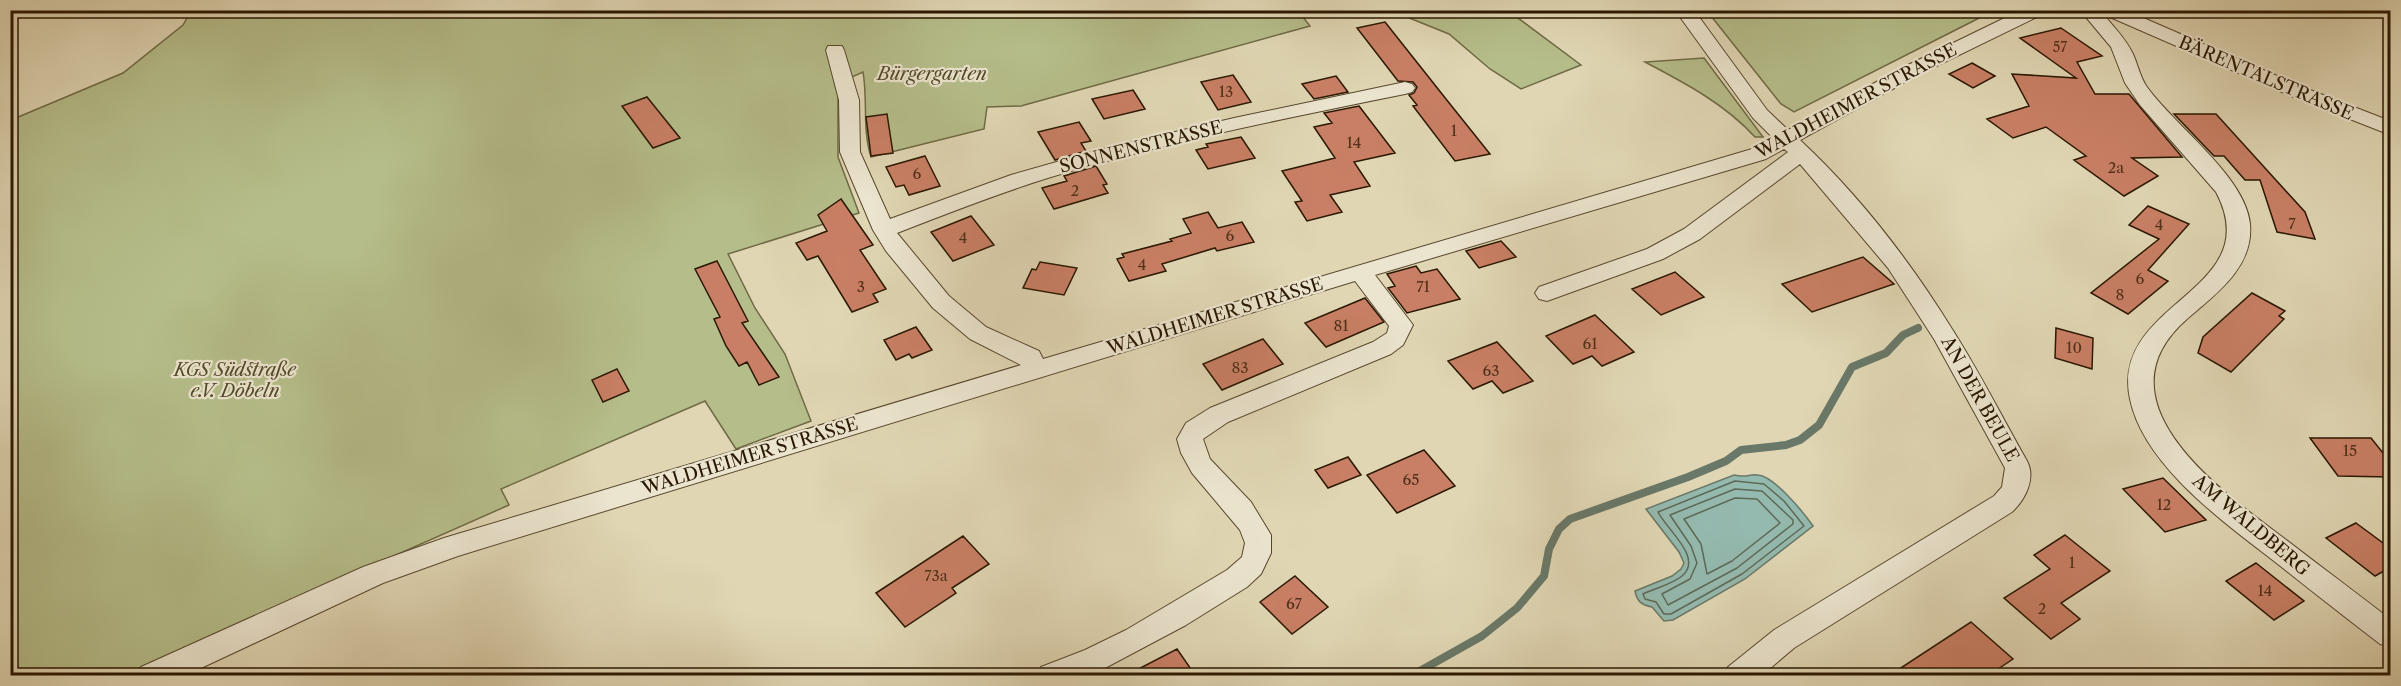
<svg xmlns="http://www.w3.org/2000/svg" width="2401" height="686" viewBox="0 0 2401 686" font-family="'Libre Caslon Text',serif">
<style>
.green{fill:#b5bd8a;stroke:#6f6a45;stroke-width:1.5}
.water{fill:#94b9ae;stroke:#697868;stroke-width:1.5}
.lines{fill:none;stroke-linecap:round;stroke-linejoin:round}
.shore{stroke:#5e6857;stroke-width:1.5}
.stream{stroke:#697868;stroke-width:8}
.building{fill:#c97f65;stroke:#291700;stroke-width:1.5}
.street-casing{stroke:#57472d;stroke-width:2}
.street{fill:#ebe4ce;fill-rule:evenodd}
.labels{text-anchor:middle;stroke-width:4.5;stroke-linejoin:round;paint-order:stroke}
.far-number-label{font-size:14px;fill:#513119}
.number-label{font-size:15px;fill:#513119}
.park-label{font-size:18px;font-style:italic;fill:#534929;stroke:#ebe4ce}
.street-label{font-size:18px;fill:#291700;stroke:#ebe4ce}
</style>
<rect width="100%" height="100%" fill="#e0d6b3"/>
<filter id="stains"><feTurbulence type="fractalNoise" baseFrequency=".00333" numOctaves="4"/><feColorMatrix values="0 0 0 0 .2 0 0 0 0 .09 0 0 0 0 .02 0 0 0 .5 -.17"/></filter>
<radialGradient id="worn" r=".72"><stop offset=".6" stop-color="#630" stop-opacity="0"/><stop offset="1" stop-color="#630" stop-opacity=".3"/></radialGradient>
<!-- green -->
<path class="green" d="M191,11h1117l-9,1 11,14 -289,80 -34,1 -3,22 -113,28c-9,-28 -3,-57 -8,-85l-25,11v74l21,56 -131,41 27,54 30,46 26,67 -75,28 -31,-48 -204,88 8,16 -384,170 -114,1v-556l112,-47 60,-48z
M1392,11h119l3,4 67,50 -60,24 -31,-20 -41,-35z
M1707,11h286l-199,101 -13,-8z
M1704,58l59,79h1h-9c-30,-33 -70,-54 -110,-75z"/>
<!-- water -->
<path class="water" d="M1734,475c13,3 14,-1 24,0 16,1 46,38 55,51l-68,53 -72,41 -9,1 -12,-14c-10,-2 -15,-5 -17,-16l37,-15 9,-7 3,-6 -5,-11 -33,-43z"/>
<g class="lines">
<!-- shore -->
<path class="shore" d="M1735,481l29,3 20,17 20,25 -62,48 -71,40h-7l-8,-12 -11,-3 -2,-5c12,-6 28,-9 39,-18 22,-18 -16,-47 -24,-64z
M1735,489l27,2 31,29v4l-56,44 -69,37 -6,-11 28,-15 7,-16 -6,-17 -21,-31z
M1735,498l22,1 23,24 -48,38 -25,13 -6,-30 -17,-25z"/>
<!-- stream -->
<path class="stream" d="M1411,676l71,-40 35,-28 27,-32 5,-27 10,-20 11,-10 118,-42 38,-16 15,-11 45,-5 14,-5 19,-15 33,-58 34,-14 17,-18 15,-7"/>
</g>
<!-- building -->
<path class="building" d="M1385,22l61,77 44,55 -35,7 -42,-55 4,-1 -8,-10 5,-2 3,-6 -4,-5 -15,-1 -41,-53z
M2061,28l41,28 -25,6 18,32h34l53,63 -50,1 26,18 -34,20 -50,-36 12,-4 -40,-29 -33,11 -26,-19 42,-13 -17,-32 64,4 -56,-40z
M1972,63l23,13 -22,12 -24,-14z
M1233,75l18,27 -33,8 -17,-28z
M1336,76l12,16 -34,7 -12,-15z
M1133,90l12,19 -41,10 -12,-20z
M647,97l33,41 -27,10 -31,-42z
M1359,106l36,47 -41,9 16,24 -40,9 12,17 -35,9 -12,-19 7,-1 -20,-30 53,-13 -21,-31 18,-4 -8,-10z
M887,114l6,39 -22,3 -5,-39z
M2174,114h42l89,98 10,27 -38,-7 -17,-52h-15l-21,-24h-10z
M1079,122l12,19 -10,2 5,8 -31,9 -17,-28z
M1241,137l14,21 -47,11 -12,-19 12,-3 -2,-3z
M925,156l15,30 -31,9 -5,-10 -8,2 -10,-20z
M1096,166l11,18 -4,1 5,8 -54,16 -12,-21 25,-7 -3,-5z
M841,199l32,46 -13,5 26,39 -13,5 5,8 -26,10 -34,-56 -11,4 -11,-17 31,-12 -9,-16z
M2148,206l41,18 -41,46 20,11 -40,33 -37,-21 68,-54 -30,-14z
M1208,212l10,16 24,-6 12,20 -37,9 -2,-3 -53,16 4,7 -37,10 -12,-22 7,-2 -2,-3 50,-13 -2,-2 21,-6 -8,-14z
M971,216l23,29 -41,16 -22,-29z
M1501,241l15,16 -37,11 -13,-17z
M1863,257l31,27 -82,28 -30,-28z
M717,261l31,60 -6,2 37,54 -20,8 -12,-23 -8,4 -13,-20 -12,-27 6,-2 -25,-48z
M1040,262l37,6 -13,27 -41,-7 9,-19 4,1z
M1416,266l5,7 16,-4 23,30 -53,14 -19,-25 7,-2 -8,-12z
M1675,272l29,25 -43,18 -29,-26z
M2252,293l33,18 -6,5 5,3 -53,53 -33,-19 5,-16z
M1365,298l19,24 -58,25 -21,-24z
M1595,315l39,37 -32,14 -10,-10 -19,8 -27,-28z
M916,327l16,23 -20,8 -3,-4 -13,6 -12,-20z
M2056,328l37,10 -1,31 -37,-11z
M1263,339l20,25 -61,26 -19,-26z
M1497,342l36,39 -30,12 -11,-12 -19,8 -25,-28z
M617,369l12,22 -26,11 -11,-22z
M2310,438h61l20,25v14l-53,-1z
M1424,450l31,36 -58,27 -30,-38z
M1348,457l13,18 -33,13 -13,-18z
M2163,478l43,42 -41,12 -42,-43z
M2356,523l35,26v18l-16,9 -49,-38z
M2065,535l45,36 -49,32 19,16 -29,20 -47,-41 46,-29 -16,-14z
M963,536l26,28 -37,24 4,5 -51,34 -29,-34z
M2256,563l48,38 -30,19 -48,-39z
M1295,576l33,31 -36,27 -32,-32z
M1971,622l42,37 -24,16h-99z
M1177,649l18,26h-68z"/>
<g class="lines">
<!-- street casing -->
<g class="street-casing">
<path id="street" d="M1675,10h19l73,100 21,20 116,-63 117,-57h25l-3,4 -125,61 -118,65c58,54 110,121 152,189 27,42 50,88 75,132 9,17 -1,38 -15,51l-218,136 -33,28h-37l4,-9 46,-37 220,-134 8,-9 3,-19 -71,-129 -46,-71 -88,-104 -100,75 -37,20 -116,42 -8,-2 -4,-6 4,-6 108,-38 37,-20 104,-77 -4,-3 -18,10 -391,116 38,50 -10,20 -12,9 -163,68 -25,17 7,20 41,43 20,33v18l-10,21 -14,13 -61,38 -81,43 -16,8h-52l4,-9 44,-17 41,-20 101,-60 15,-13 3,-14 -5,-13 -48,-57 -11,-20 -4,-14 9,-16 24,-15 163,-66 14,-9 2,-7 -34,-45 -897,275 -75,27 -199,93h-47l4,-9 222,-100 81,-29 577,-173 -51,-26 -37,-31 -47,-57 -13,-21 -33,-78 -1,-52 -13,-50 2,-4h14l2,4 15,50 1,52 30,67 121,-44 88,-25 135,-32 171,-36 7,2 3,4 -3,4 -7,2c-119,24 -238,48 -354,83 -52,16 -103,36 -154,56l52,63 37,31 53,24 4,8 709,-210 21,-11 -20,-20z
M2080,10h45l180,78 85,33v13l-7,-2 -92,-36 -188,-82c11,13 23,25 30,40 5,11 7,23 14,33 27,38 99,90 103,137 4,43 -34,70 -63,95 -94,82 34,172 98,220 35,27 70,53 105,80v28l-10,-3c-34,-26 -67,-52 -101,-79 -51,-40 -135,-98 -149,-166 -21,-98 139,-107 86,-207l-76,-87 -15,-22 -14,-36z"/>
</g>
<!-- street -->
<use href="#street" class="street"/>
</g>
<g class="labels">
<!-- far-number labels -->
<g class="far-number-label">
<text x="2060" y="52">57</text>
</g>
<!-- number labels -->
<g class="number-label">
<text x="1226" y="97">13</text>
<text x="1454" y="136">1</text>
<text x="1354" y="148">14</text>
<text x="2116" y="173">2a</text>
<text x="917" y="179">6</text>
<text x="1075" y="196">2</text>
<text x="2292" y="229">7</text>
<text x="2159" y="230">4</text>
<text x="1230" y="241">6</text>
<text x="963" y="243">4</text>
<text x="1142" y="270">4</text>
<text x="2140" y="284">6</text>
<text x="861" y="292">3</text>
<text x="1423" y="292">71</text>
<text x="2120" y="300">8</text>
<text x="1341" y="331">81</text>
<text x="1590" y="349">61</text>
<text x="2074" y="353">10</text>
<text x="1240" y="373">83</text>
<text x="1491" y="376">63</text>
<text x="2350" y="456">15</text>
<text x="1411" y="485">65</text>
<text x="2164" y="510">12</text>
<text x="2072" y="568">1</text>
<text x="936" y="581">73a</text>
<text x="2265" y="596">14</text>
<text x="1294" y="609">67</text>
<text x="2042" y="614">2</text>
</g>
<!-- park labels -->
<g class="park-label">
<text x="932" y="80">Bürgergarten</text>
<text x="235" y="376">KGS Südstraße<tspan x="235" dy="21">e.V. Döbeln</tspan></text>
</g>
<!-- street labels -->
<g class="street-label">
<text transform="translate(2266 78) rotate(23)" y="6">BÄRENTALSTRASSE</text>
<text transform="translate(1856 101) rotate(-28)" y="6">WALDHEIMER STRASSE</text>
<text transform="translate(1141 147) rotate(-14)" y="6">SONNENSTRASSE</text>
<text transform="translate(1215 316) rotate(-17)" y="6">WALDHEIMER STRASSE</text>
<text transform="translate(1980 399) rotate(61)" y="6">AN DER BEULE</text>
<text transform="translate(750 456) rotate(-17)" y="6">WALDHEIMER STRASSE</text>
<text transform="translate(2251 525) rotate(40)" y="6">AM WALDBERG</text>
</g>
</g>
<!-- margin -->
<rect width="2401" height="686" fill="none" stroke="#e0d6b3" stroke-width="36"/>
<rect x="12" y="12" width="2377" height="662" fill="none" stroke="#291700" stroke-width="3"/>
<rect x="18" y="18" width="2365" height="650" fill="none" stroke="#291700" stroke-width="1.5"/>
<rect width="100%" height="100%" filter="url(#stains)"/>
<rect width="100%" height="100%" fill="url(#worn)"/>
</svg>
